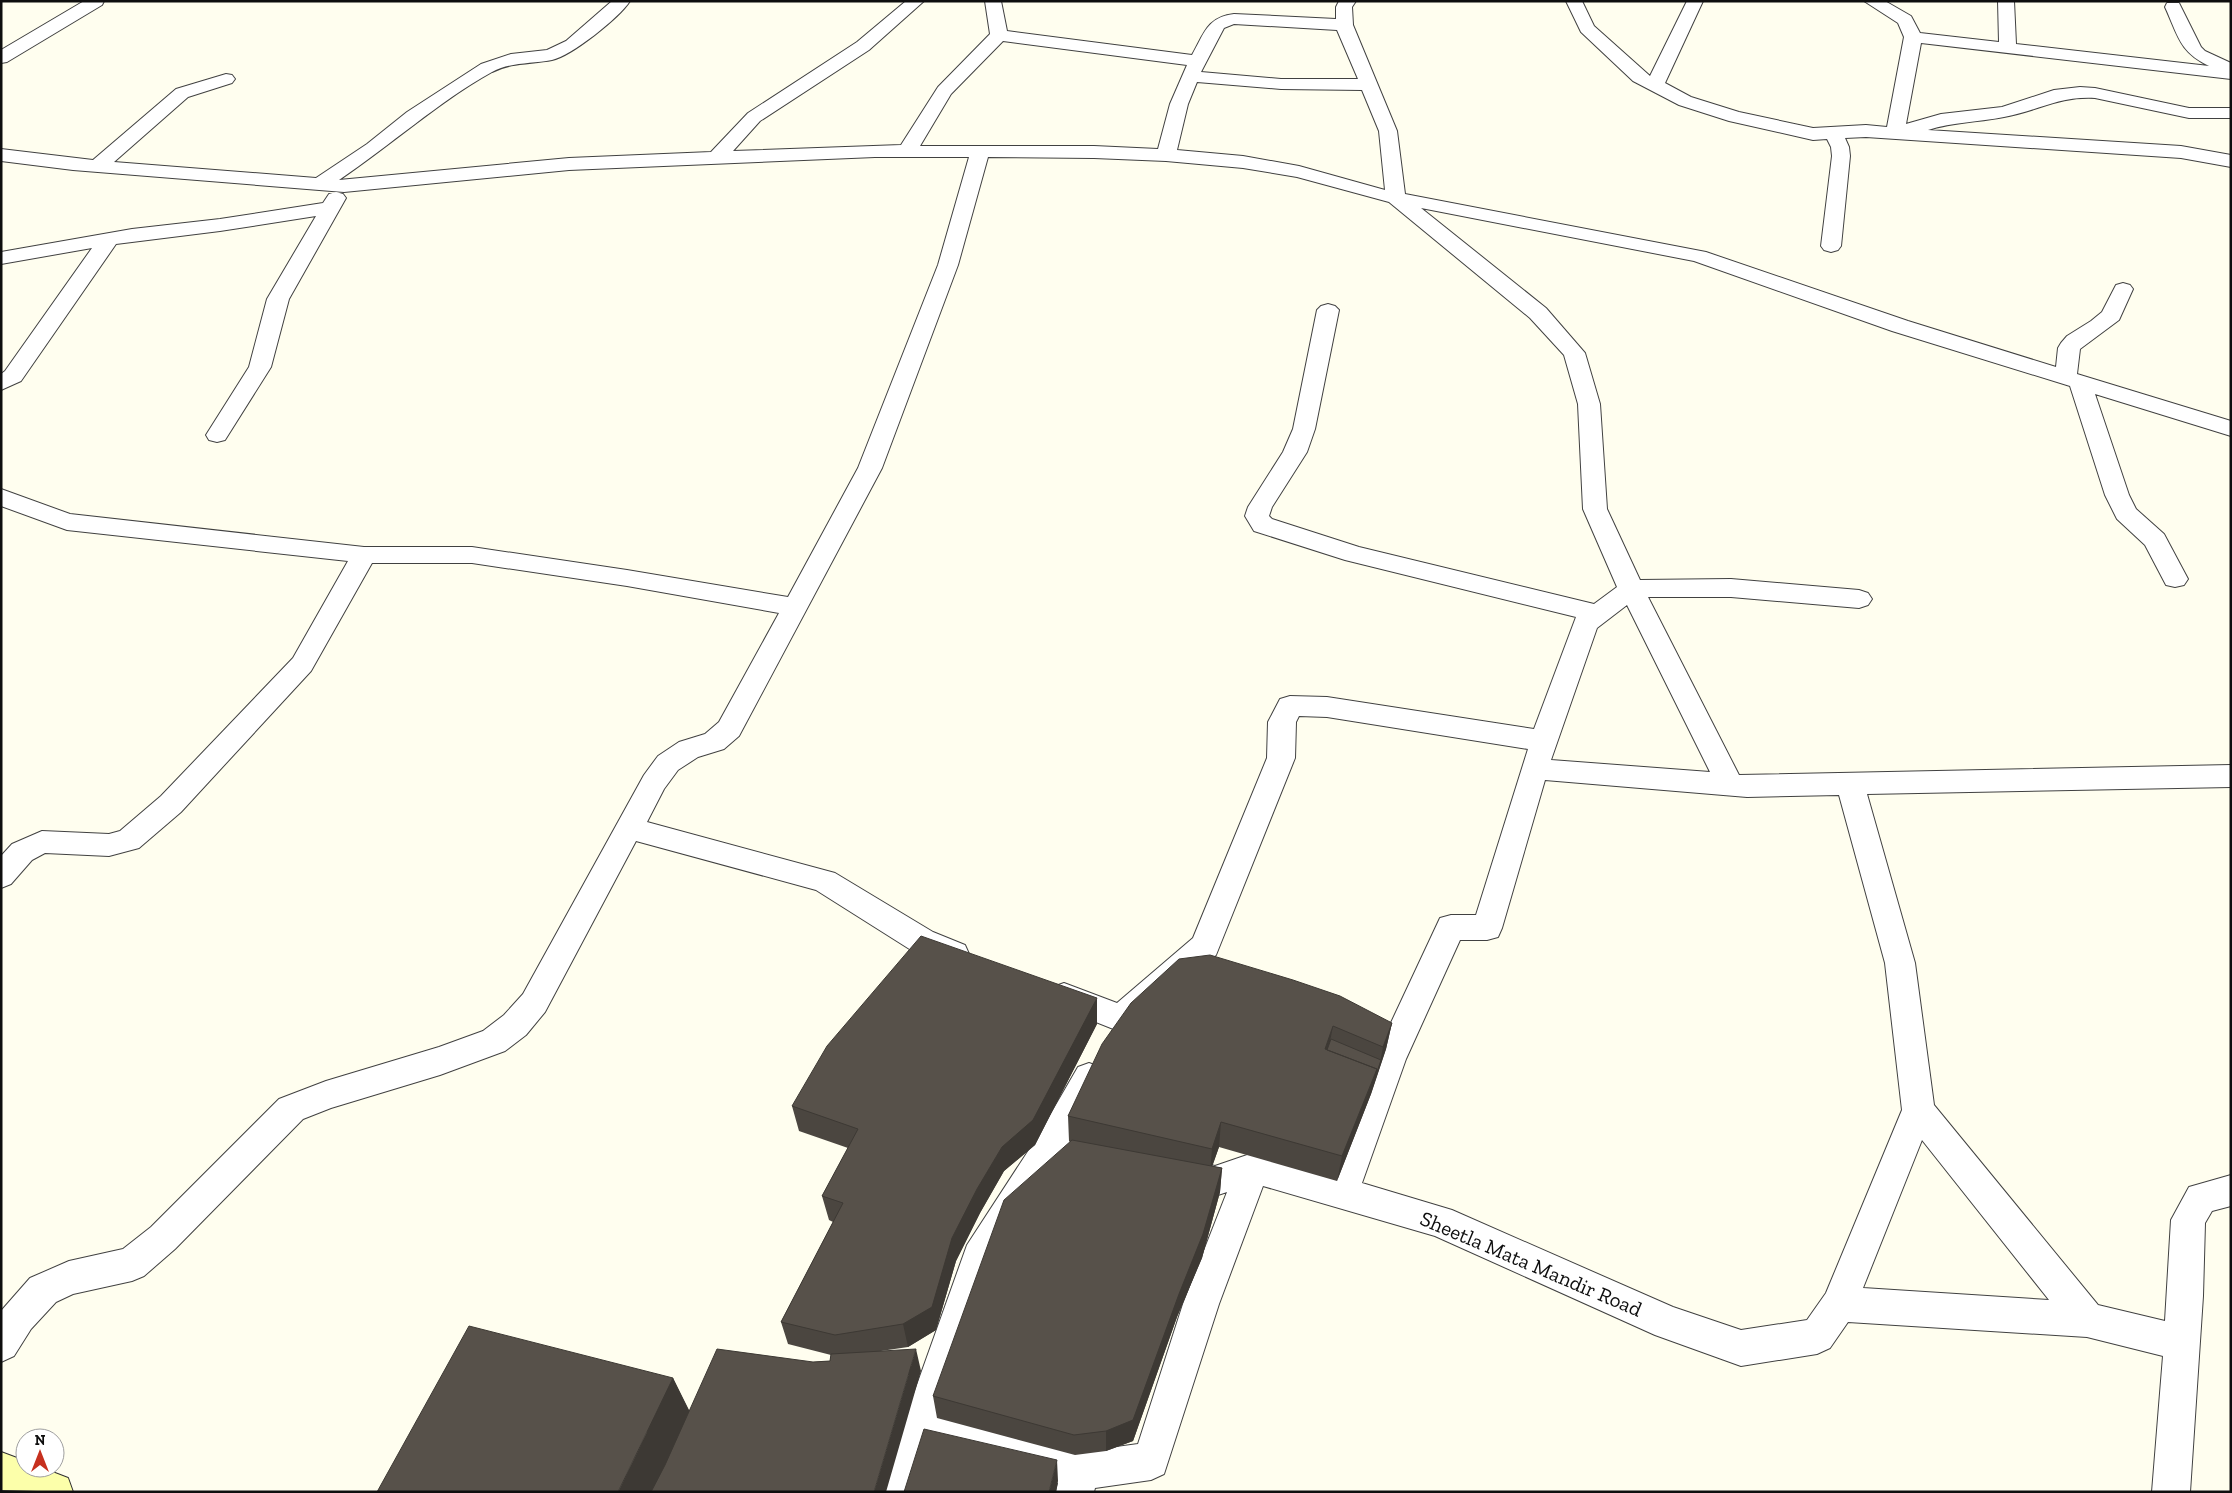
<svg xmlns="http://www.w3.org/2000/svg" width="2232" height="1493" viewBox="0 0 2232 1493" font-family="'Zilla Slab',serif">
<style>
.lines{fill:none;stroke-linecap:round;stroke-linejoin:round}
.street-casing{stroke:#414141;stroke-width:2}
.secondary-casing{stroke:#303030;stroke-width:2}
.street{fill:#fff;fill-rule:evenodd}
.secondary{fill:#fcffaa;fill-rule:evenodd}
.wall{fill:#4b4640}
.shaded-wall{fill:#3d3934}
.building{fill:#57514a;stroke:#3d3934}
.labels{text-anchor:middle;stroke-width:5;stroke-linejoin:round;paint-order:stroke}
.near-street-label{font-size:21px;fill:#0e0e0e;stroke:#fff}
</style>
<rect width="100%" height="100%" fill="#fffeef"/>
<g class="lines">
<!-- street casing -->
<g class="street-casing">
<path id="street" d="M84,1h20l-2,4 -95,57 -6,1v-13z
M612,1h18c-11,17 -59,55 -78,59 -21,4 -41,2 -60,12 -54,30 -101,73 -153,108l230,-22 142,-6 37,-39 109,-71 49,-41h18l-55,49 -109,71 -27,30 168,-6 37,-58 52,-53 -5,-33h16l6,30 185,24c12,-21 15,-38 42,-41l102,5v-12l3,-6h17l-4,6 1,18 44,106 8,63 301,58 202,69 148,46 2,-19 3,-5 6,-7 24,-15 11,-9 14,-27 7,-2 7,2 3,4 -14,31 -39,29 -3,25 154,47v15l-136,-42 34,101 7,14 28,25 24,45 -4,6 -9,2 -9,-2 -21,-40 -28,-26 -12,-24 -35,-109 -178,-55 -198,-70 -273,-53 125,100 39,45 15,51 7,105 33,71 91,-1 128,11 9,3 4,6 -4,6 -9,3 -128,-11h-83l91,178 492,-10v22l-364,7 48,169 19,142 164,200 67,16 6,-101 18,-33 42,-12v31l-19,5 -7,12 -2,73 -13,196h-38l11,-136 -76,-19 -239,-15 -18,26 -13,6 -76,12 -86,-31 -220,-99 -172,-50 -44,118 -55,170 -13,6 -56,8 -1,4h-38l2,-9 -123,-36 -15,45h-38l21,-68 64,-179 71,-109 40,-69 11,-4 11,4 5,10 -32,60 37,9 5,11 -5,11 -12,4 -40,-8 -64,100 -48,148 134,40 58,-8 45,-140 44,-112 -12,4 -43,-11 -5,-11 5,-11 12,-4 31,7 38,-13 78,22 43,-116 66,-141 11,-3h25l52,-166 -201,-32 -28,-1 -3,6 -1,36 -79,197 -84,73 -11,4 -68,-27 -5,-9 5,-9 11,-4 53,20 76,-65 74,-180 1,-36 12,-23 10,-3 37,1 207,32 42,-112 -231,-57 -91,-29 -9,-15 3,-9 35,-55 10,-23 24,-119 4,-4 7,-2 7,2 4,4 -24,119 -8,23 -35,55 -3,9 3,3 87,28 235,57 23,-17 -34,-78 -5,-105 -14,-49 -34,-37 -141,-116 -92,-25 -54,-9 -77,-7 -72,-3 -106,-1 -30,108 -76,203 -143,268 -15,13 -26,8 -20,13 -14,19 -17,33 188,51 98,59 32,13 4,9 -4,9 -11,4 -43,-17 -95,-60 -180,-49 -91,171 -19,23 -21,16 -65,24 -109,33 -28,11 -128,130 -31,27 -12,5 -59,13 -17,8 -25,27 -17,27 -13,6v-51l29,-33 39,-17 54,-12 28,-22 128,-128 47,-18 113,-34 44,-16 21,-16 19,-21 121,-219 14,-19 21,-14 26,-8 14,-12 60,-109 -152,-27 -155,-23h-100l-61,108 -130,141 -42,36 -30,8 -64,-3 -13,7 -21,24 -10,4v-32l11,-12 30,-13 67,3 11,-3 41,-35 132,-138 55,-97 -281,-31 -66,-24v-17l69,25 294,33h108l155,23 161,27 70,-129 80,-203 31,-108h-94l-306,13 -225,22 -271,-22 -72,-9v-12l92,11 83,-71 50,-15 6,1 3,4 -3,4 -44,14 -74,65 202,16 51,-34 40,-32 74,-48 30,-10 36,-4 19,-9zM1234,24l103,6 21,49h-77l-80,-7 23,-44zM1003,41l184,24 -17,39 -12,45 -64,-3h-174l31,-52zM1197,82l84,7 81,1 17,41 6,59 -86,-24 -56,-10 -66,-6 11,-46zM1627,605l83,167 -159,-12 46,-132zM1545,780l202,17 92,-2 46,168 17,147 -76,183 -19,27 -66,10 -68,-23 -221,-97 -90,-27 44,-124 54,-119h27l11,-3 4,-9zM1922,1140l127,160 -186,-12z
M1566,1h16l12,25 56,50 37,-75h16l-38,82 26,14 48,15 74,16 53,-3 21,2 17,-90 -6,-14 -34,-22h21l26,15 9,17 79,9 -1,-41h16l2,43 193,22c-30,-14 -31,-31 -44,-59l2,-4h12l22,44 4,4 26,12v16l-310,-36 -15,81 35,-10 61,-7 52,-17 26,-3 15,1 94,20h42v10h-42l-94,-20c-37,-2 -57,13 -91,19 -25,5 -51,5 -76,13l253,16 50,9v12l-50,-9 -315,-21 -21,1 4,9 1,9 -9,90 -3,4 -7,2 -7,-2 -3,-4 11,-90 -1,-9 -4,-8 -14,1 -84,-19 -50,-16 -46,-24 -52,-49z
M336,192l7,2 3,4 -57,101 -18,68 -46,73 -8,2 -8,-2 -3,-5 43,-68 18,-68 49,-83 -96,15 -104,13 -95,137 -20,9v-16l4,-3 87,-123 -91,16v-12l131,-23 88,-10 103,-16 6,-9z"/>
</g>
<!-- secondary casing -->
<g class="secondary-casing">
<path id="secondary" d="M1,1452l24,9v7h17l26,10 5,14 -72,-2z"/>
</g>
<!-- street -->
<use href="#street" class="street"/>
<!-- secondary -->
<use href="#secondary" class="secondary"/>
</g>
<!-- wall -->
<path class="wall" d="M1131,1003l261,20 -6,26 -15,45 -34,87 -118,-34 -7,19 10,2 -2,24 -18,66 -25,59 -44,124 -27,10 -31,4 -138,-37 -4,-22 137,-254 -1,-1 -1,-25z
M1097,1024l-62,121 -31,26 -24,42 -24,48 -20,69 -28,17 -27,4 40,20 -544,121 296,-114 16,33 124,-49 17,-1 1,-6 -43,-11 -7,-22 52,-100 -4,-2 -7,-24 26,-48 -49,-17 -7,-25z"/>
<!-- shaded-wall -->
<path class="shaded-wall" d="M1097,998v26l-62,121 -31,26 -24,42 -24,48 -20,69 -28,17 -5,-23 74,-135 25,-42z
M1392,1023l-6,26 -8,24 5,-26z
M1333,1026l-5,26 -3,-3z
M1381,1060l-3,13 -7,21 -34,87 5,-25z
M1221,1122l-2,25 -9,26 2,-24z
M1222,1168l-2,24 -18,66 -25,59 -44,124 -27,10v-20l73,-137z
M916,1349l5,22 -35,121h-12z
M673,1378l19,38 -36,76h-38z
M1057,1460l1,21 -2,11h-7z"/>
<!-- building -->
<path class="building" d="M921,936l176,62 -64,122 -31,27 -25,42 -25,49 -20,69 -29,17 -68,11 -54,-13 62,-119 -21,-7 36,-67 -66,-23 35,-60z
M1210,955l83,25 47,16 52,27 -9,24 -50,-21 -8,23 52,20 -35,87 -121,-34 -9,27 -144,-33 34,-72 29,-41 48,-44z
M1331,1039l50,21 -7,21 3,-12 -50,-19z
M1072,1140l150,28 -19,66 -24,60 -46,126 -27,11 -32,4 -141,-39 71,-196z
M469,1326l204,52 -55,114h-241z
M717,1349l96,13 17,-1 1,-7 85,-5 -42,143h-223l14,-27z
M924,1429l133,31 -8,32h-145z"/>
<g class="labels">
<!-- near-street labels -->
<g class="near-street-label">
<text transform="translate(1531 1264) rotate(23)" y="7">Sheetla Mata Mandir Road</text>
</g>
</g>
<!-- border -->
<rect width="2232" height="1493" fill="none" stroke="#0e0e0e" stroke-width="5"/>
<!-- north arrow -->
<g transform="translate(40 1453)"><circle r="24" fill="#ffffff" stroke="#9f9f9f"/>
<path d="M0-4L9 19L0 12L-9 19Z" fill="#c6301e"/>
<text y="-8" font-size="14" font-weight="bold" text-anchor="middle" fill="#0e0e0e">N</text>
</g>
</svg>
